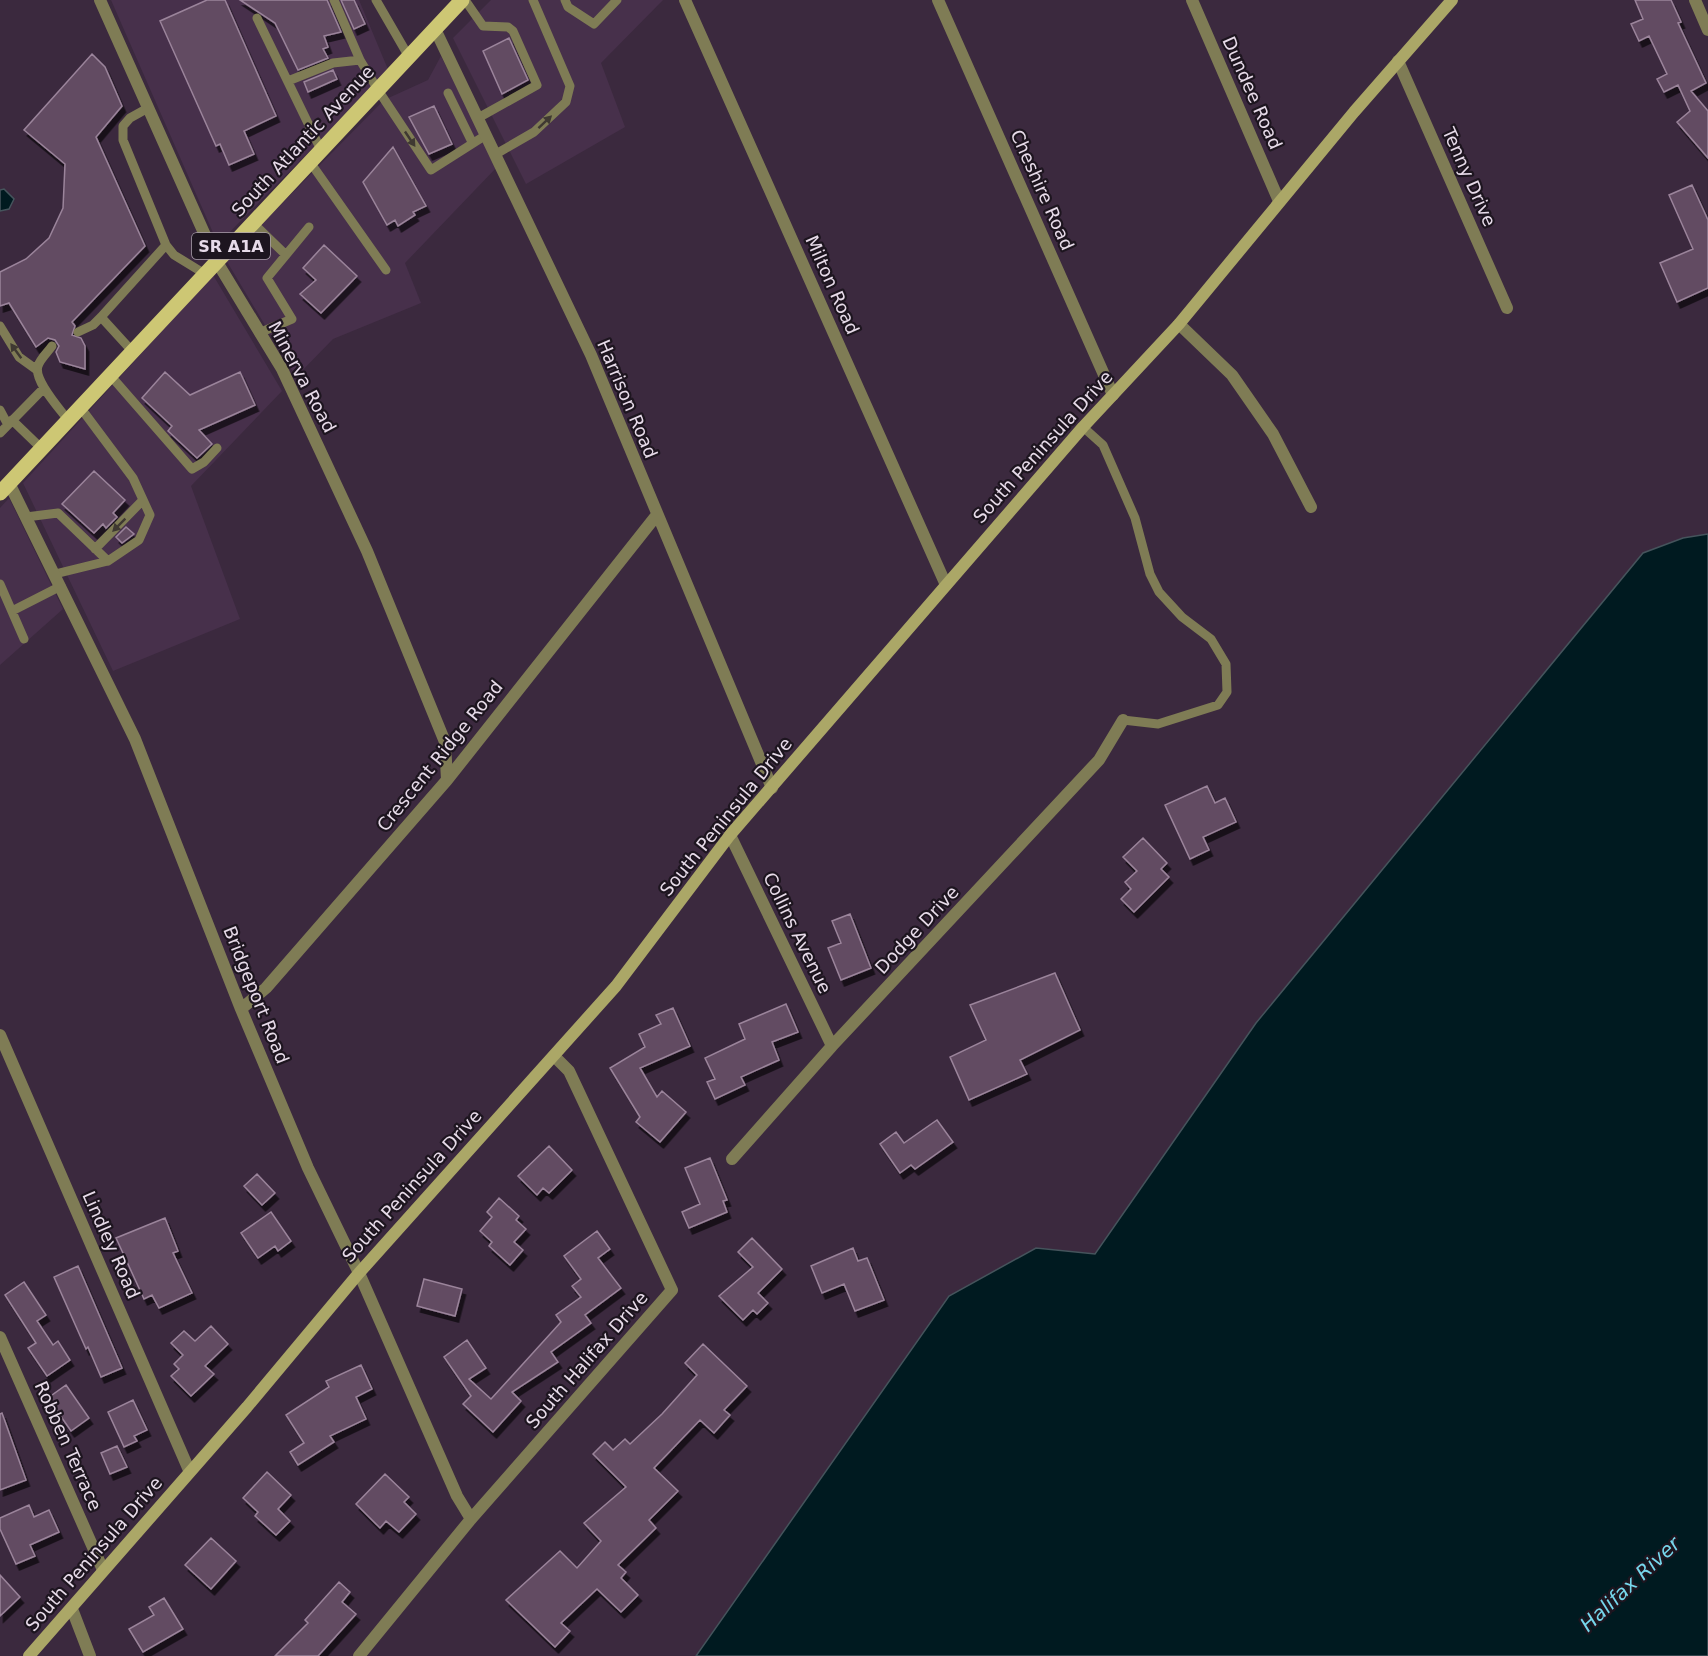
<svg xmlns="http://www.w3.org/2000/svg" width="1708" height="1656" viewBox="0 0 1708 1656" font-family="'DejaVu Sans',sans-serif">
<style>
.built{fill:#47304b}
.water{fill:#001a20;stroke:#45545c;stroke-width:1.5}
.building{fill:#624c62;stroke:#9b849b;stroke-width:1.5;filter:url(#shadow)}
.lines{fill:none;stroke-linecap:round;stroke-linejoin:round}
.lane{stroke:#7f7c55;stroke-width:9}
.street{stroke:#7f7c55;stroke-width:12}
.secondary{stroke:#aba767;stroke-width:12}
.primary{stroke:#cdc774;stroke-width:15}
.oneway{fill:#3f3932}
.labels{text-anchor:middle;stroke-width:4.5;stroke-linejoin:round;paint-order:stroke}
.shield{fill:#1d151f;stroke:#aaa0ac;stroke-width:1.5}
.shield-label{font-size:16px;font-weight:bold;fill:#e7dbe9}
.street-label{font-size:18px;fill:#e7dbe9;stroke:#1d151f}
.water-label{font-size:20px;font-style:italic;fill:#76d6eb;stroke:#1d151f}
</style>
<defs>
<filter id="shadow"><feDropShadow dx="3.5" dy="6" stdDeviation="0" flood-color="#0009"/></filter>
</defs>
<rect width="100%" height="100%" fill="#3b293e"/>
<!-- built -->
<path class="built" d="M111,0h248l33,79 -20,9 -154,156z
M491,0h172l-62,63 24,64 -99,57 -73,-146z
M441,56l56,111 -92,96 16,40 -88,36 -37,38 -70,-117 158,-160 44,-20z
M213,275l69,116 -91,95 49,133 -127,52 -90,-188z
M9,498l54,111 -63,56v-157z"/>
<!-- water -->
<path class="water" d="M4,189l10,10 -5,10 -9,2v-21z
M1708,534v1122h-1012l253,-360 87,-48 59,6 161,-231 387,-470 40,-15z"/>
<!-- building -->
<path class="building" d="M207,0h18l51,116 -32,15 10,23 -25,11 -9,-21 -4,2 -56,-125z
M240,0h87l14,32 -17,4 4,11 -5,2 5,9 -30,12 -23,-47z
M341,0h13l11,24 -11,5z
M1635,0h36l10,22 -3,1 28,60 -15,8 17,20v47l-31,-36 13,-11 -12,-26 -14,7 -7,-13 10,-5 -18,-38 -10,5 -8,-17 12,-5z
M509,38l19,42 -26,14 -19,-43z
M92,54l13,13 17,39 -26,31 49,109 -73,76 3,4 -3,9 9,3 4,8v23l-25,-7 -4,-10 3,-6 -4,-6 -7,-2 -12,9 -27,-44 -9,3v-34l26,-13 23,-21 14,-30 2,-44 -41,-34z
M333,70l4,9 -29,13 -4,-10z
M434,106l18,38 -23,10 -20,-37z
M393,147l33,59 -13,6 2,3 -17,11 -3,-6 -8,5 -24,-43z
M1692,185l16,35v68l-31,14 -17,-39 33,-14 -24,-54z
M324,245l33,31 -36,37 -21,-19 16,-14 -13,-12z
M165,372l25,23 50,-23 15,33 -56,25 13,14 -15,14 -29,-27 4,-5 -30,-28z
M94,471l31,29 -12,13 4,4 -11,11 -3,-4 -9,9 -32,-29z
M126,527l8,7 -12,9 -6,-6z
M1207,786l8,17 10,-5 11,24 -33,15 6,13 -19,9 -25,-54z
M1143,838l24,25 -6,6 8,8 -35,35 -13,-13 10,-10 -6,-7 12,-11 -14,-14z
M850,914l21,54 -30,12 -13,-32 13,-5 -9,-22z
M1055,973l25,57 -60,30 7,14 -58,26 -19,-43 36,-17 -16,-35z
M786,1004l12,28 -26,10 7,18 -38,17 4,8 -30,14 -8,-17 8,-3 -10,-21 40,-19 -6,-15z
M673,1008l17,38 -50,22 17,29 5,-6 24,21 -26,30 -24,-20 4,-5 -30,-49 35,-21 -6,-13 22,-10 -5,-9z
M937,1120l16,22 -38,27 -4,-4 -11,8 -20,-29 16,-12 8,11z
M549,1146l23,24 -23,23 -6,-5 -6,7 -19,-19z
M710,1158l17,42 -4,1 4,11 -38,16 -7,-16 18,-8 -15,-36z
M257,1174l18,19 -13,12 -18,-19z
M499,1198l20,18 -3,4 10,9 -12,13 9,8 -13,15 -21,-19 3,-4 -12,-11 12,-14 -5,-5z
M271,1212l20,29 -13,10 -3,-5 -17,12 -17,-25z
M165,1218l13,33 -5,2 19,40 -33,15 -7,-13 -8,4 -28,-61z
M597,1231l13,18 -12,9 23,30 -36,27 6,8 -40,29 7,10 -46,30 9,9 -28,31 -30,-28 8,-8 -27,-39 23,-17 19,28 -17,11 22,20 70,-77 -5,-7 25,-18 -9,-11 9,-7 -17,-23z
M752,1238l30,31 -24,24 10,10 -11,11 -4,-4 -10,10 -24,-24 34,-29 -15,-15z
M853,1248l5,13 9,-3 17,42 -29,11 -11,-27 -22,9 -11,-27z
M78,1266l44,102 -21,9 -13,-30 -2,2 -32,-72z
M424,1279l38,10 -7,27 -38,-10z
M24,1282l22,33 -9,6 16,24 5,-4 12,19 -23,16 -19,-28 8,-5 -31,-48z
M211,1326l17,18 -23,22 9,8 -23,22 -20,-20 8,-7 -5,-5 9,-9 -12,-12 13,-12 11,10z
M703,1344l44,42 -23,24 6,5 -16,18 -14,-13 -46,48 24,23 -29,29 7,8 -38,37 8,7 -5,6 17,17 -17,17 -24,-23 -36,34 9,8 -15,16 -49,-47 54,-49 17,17 24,-27 -17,-18 42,-36 -33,-33 12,-12 8,8 12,-11 5,5 32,-30 35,-39 -12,-12z
M361,1365l11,24 -16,8 10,22 -36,17 4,6 -36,23 -8,-13 14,-9 -18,-28 43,-28 -3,-6z
M66,1385l23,33 -18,13 -23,-33z
M133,1400l14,30 -13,6 3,5 -13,6 -16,-35z
M2,1413l24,67 -26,10v-76z
M117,1446l10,21 -17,7 -9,-21z
M267,1472l24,23 -13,14 12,12 -14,14 -21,-19 3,-4 -15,-14z
M385,1474l24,23 -5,5 12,12 -17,18 -13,-11 -6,7 -24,-24z
M29,1505l5,12 15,-7 10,22 -29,13 5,11 -19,8 -16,-35v-11z
M211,1538l25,23 -25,28 -26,-24z
M0,1575l20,22 -20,19z
M339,1582l11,10 -8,10 14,12 -38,42h-43l33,-33 -3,-3z
M164,1598l19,31 -40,23 -14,-23 25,-14 -5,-8z"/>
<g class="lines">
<!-- lane -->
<path class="lane" d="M334,0l26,60 18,30 53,80 55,-35
M376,0l33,57
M465,0l18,26 25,1 5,4 24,54 -59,33
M565,0l3,7 26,17 23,-24
M257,18l64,132
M288,81l45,-18 27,-3
M448,93l24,49
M148,108l-18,10 -7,8v14l43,105 8,10 31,19
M496,154l38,-22 32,-30 4,-16 -37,-86
M310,162l76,108
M252,222l34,33
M101,317l31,34
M0,326l19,31 18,13
M78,332l15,-7 8,-8 65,-72
M259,333l33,-14 -25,-41 42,-51
M52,346c-4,6 -12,13 -14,20 -5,14 22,43 30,54
M110,375l82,94 12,-7 13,-14
M0,410l8,15
M12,420l29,28
M1083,427l20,18 32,73 15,56 9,18 23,25 29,22 15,25 1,28 -9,13 -60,19 -35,-4
M0,433l44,-45
M26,517l32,-4 50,48 31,-21 11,-25 -17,-37 -53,-71
M95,549l48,-49
M55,574l53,-13
M0,584l24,55
M12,611l49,-25"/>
<!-- street -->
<path class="street" d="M100,0l117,262 65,107 85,182 78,191 2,38
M685,0l261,585
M938,0l175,395
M1192,0l87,201
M1695,0l13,30
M435,29l156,326 181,433
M1398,61l109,247
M1179,324l53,51 41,59 38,73
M9,483l126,256 106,270 67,159 51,105 98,223 14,23
M730,835l102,211
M241,1009l25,-21 181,-208 209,-264
M0,1035l189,435
M732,1159l100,-113 267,-286 24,-40
M0,1337l103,233
M72,1609l18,47
M359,1656l112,-137 201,-229 -103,-219 -15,-15"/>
<!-- secondary -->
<path class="secondary" d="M29,1656l218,-249 112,-134 257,-287 114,-151 353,-408 96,-103 175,-212 98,-112"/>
<!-- primary -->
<path class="primary" d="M0,493l462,-493"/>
</g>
<!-- one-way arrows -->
<defs><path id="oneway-solid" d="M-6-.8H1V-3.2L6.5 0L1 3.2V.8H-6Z" transform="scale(1.5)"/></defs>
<g class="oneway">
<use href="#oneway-solid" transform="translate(545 122) rotate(-43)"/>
<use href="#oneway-solid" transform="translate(410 139) rotate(56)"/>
<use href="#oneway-solid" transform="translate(16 351) rotate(-126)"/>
<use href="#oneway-solid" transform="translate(119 525) rotate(135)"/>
</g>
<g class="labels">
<!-- shield labels -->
<rect class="shield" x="192" y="233" width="78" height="26" rx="4.5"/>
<g class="shield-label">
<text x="231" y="252">SR A1A</text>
</g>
<!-- street labels -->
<g class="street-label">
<text transform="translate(1252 93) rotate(66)" y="6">Dundee Road</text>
<text transform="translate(303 141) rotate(-47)" y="6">South Atlantic Avenue</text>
<text transform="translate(1469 177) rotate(66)" y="6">Tenny Drive</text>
<text transform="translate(1042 190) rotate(66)" y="6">Cheshire Road</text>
<text transform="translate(832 285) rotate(66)" y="6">Milton Road</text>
<text transform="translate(302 377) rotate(62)" y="6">Minerva Road</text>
<text transform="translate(627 399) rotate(67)" y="6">Harrison Road</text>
<text transform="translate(1043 447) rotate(-48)" y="6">South Peninsula Drive</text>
<text transform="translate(440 756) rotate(-51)" y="6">Crescent Ridge Road</text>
<text transform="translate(726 817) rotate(-51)" y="6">South Peninsula Drive</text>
<text transform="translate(917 930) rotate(-47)" y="6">Dodge Drive</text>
<text transform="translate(797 933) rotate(64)" y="6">Collins Avenue</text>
<text transform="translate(256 995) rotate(68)" y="6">Bridgeport Road</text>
<text transform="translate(412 1186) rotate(-48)" y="6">South Peninsula Drive</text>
<text transform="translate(111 1245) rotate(66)" y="6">Lindley Road</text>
<text transform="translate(587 1360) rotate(-49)" y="6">South Halifax Drive</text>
<text transform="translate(68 1446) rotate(66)" y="6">Robben Terrace</text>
<text transform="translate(94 1554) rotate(-49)" y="6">South Peninsula Drive</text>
</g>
<!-- water labels -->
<g class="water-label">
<text transform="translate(1630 1584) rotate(-43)" y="7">Halifax River</text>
</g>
</g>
</svg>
